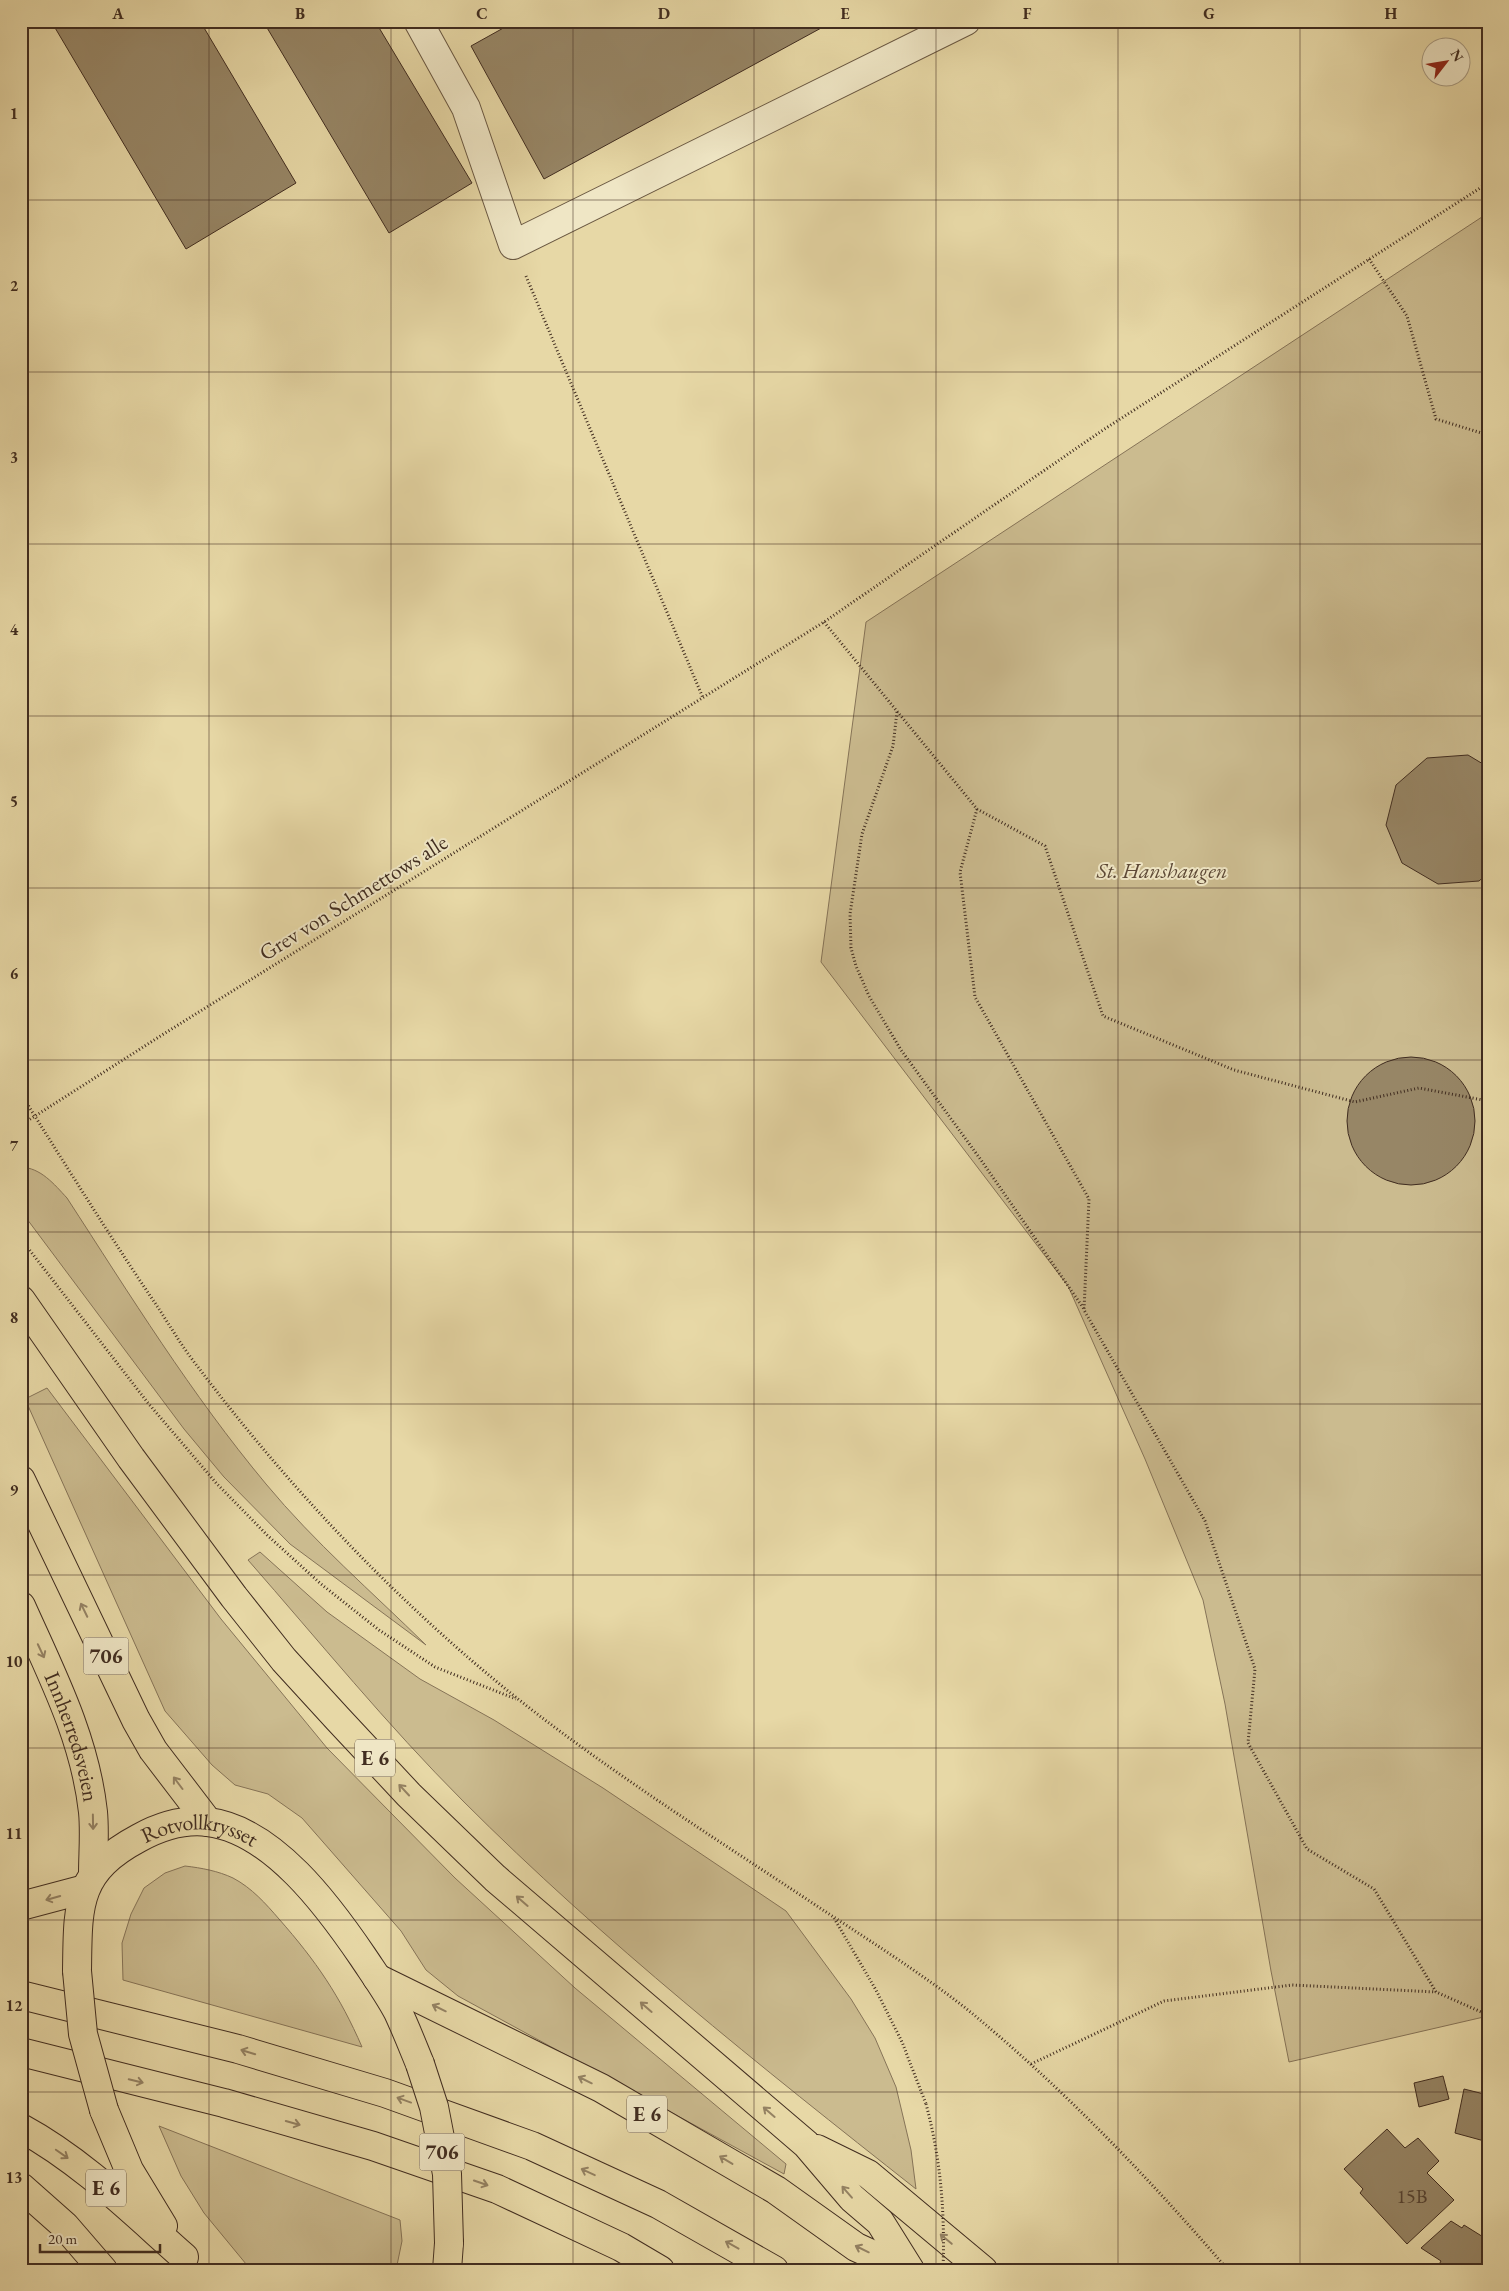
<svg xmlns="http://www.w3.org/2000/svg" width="1509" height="2291" viewBox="0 0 1509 2291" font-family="'EB Garamond',serif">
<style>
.green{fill:#cbbb8f;stroke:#867458}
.building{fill:#978666;stroke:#412d20}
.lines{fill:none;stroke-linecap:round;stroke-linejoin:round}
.minor-casing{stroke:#6a5842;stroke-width:30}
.highway-casing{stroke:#412d20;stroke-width:30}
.path{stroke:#412d20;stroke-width:3;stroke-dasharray:1 2.5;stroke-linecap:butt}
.minor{stroke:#efe6c5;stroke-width:28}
.highway{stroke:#e7d8a6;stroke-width:28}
.highway-bridge-casing{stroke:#412d20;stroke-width:30;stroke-linecap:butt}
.path-bridge{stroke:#412d20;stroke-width:3;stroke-dasharray:1 2.5;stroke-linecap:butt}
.highway-bridge{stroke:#e7d8a6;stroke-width:28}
.oneway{stroke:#948263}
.grid{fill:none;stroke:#412d20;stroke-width:1;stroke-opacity:0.55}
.labels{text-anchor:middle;stroke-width:4;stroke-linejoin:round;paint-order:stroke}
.number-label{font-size:20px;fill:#564332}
.shield{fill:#efe6c5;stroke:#756452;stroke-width:1}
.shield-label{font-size:21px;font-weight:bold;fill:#412d20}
.park-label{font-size:22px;font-style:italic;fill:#5d4936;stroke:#efe6c5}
.street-label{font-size:22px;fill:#412d20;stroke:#efe6c5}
.neatline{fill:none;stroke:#412d20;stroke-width:2}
.grid-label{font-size:16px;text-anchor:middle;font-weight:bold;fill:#412d20}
</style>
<rect width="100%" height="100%" fill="#e7d8a6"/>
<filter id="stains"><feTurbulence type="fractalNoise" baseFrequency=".004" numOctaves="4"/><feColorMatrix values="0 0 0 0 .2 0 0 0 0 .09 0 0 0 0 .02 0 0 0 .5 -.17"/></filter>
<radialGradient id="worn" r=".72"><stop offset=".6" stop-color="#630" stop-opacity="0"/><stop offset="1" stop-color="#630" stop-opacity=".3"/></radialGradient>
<!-- green -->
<path class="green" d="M1488,213v1803l-199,46 -18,-91 -46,-267 -22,-104 -58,-141 -77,-173 -247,-324 45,-340z
M21,1167c20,1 33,17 46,31 63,97 124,196 199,286 48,58 106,108 160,161l-136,-101 -66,-67 -40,-48 -163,-218z
M47,1388l174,231 106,129 128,130 120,110 211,176 -2,10 -326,-178 -32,-26 -25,-39 -99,-113 -34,-24 -33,-9 -23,-20 -47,-54 -140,-312z
M260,1552l67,60 93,67 74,41 109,68 183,123 65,88 24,39 21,49 15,63 5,39c-156,-123 -312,-247 -453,-388 -76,-76 -144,-160 -215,-241z
M185,1866c17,2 33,5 48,12 19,10 33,26 46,41 37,42 61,77 83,128l-239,-67 -1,-37 9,-29 13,-26 21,-15z
M159,2126l241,94 2,21 -6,29h-145l-47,-57 -23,-37z"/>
<!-- building -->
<path class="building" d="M51,21h149l96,162 -110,66z
M263,21h112l97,162 -83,50z
M516,21h318l-290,158 -73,-133z
M1468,755l20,12v106l-9,8 -41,3 -36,-21 -16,-38 10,-40 31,-27z
M1347 1121a64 64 0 1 1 128 0a64 64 0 1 1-128 0Z
M1443,2076l6,23 -30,8 -5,-24z
M1464,2089l24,6v47l-33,-9z
M1387,2129l18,19 13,-10 21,23 -12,12 27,27 -47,44 -47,-51 3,-4 -19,-20z
M1488,2147v32l-6,-1 3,-12 -2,-1z
M1451,2221l11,7 2,-3 24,15v30h-52l5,-9 -20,-13z"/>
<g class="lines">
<!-- minor casing -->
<g class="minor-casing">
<path id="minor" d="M418,21l48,87 47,137 453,-224"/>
</g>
<!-- highway casing -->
<g class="highway-casing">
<g id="highway">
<path d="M21,1300l110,158 103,139 50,63 54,59 71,76 86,83 311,266 46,54 28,24 30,48"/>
<path d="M21,1480l115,240 17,30 55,72"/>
<path id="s1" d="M21,1606c30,67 64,132 72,206 2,21 0,42 0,62"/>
<path d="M21,1906l64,-17"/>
<path id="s2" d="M77,1971c1,-65 -2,-99 62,-133 20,-11 45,-19 69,-16 65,8 121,85 155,135 12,18 25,36 35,55 8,17 15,35 22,52"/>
<path d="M377,1978l224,110 175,102 80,57 50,23"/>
<path d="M21,1995l217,54 147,44 147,53 126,58 116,66"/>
<path d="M21,2052l203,51 149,43 124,43 124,58 39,23"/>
<path d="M104,2110l25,60 34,56"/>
<path d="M21,2128c61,33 112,84 163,129"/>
<path d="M817,2149l51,25 115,96"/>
<path d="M21,2187l44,39 38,44"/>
<path d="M447,2270l2,-27"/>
</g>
</g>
<!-- path -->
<path class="path" d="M1369,259l38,57 29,103 52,16
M526,276l177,422
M824,622l153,187 68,37 58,170 131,54 121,32 64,-14 69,13
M897,712l-4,34 -31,88 -12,80 1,34 5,18 13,30 32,54 80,110 103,149
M977,809l-17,63 15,125 114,202 -5,111 121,211 50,148 -7,74 59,106 67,40 62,103 52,23
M21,1094c44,70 88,141 134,209 14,21 27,44 43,64 92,122 200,236 320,332 96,76 200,141 302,209 50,33 101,65 148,102 95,78 180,167 260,260
M21,1125l141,-90 662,-413 279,-192 385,-247
M21,1239l127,164 69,81 50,51 54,49 58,46 56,37 81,32
M834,1918l42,72 26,52 24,62
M1031,2064l133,-63 128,-16 144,7"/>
<!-- minor -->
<use href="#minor" class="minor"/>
<!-- highway -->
<use href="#highway" class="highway"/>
<!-- highway-bridge casing -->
<g class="highway-bridge-casing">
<path id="highway-bridge" d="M77,1971l6,63 21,76
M420,2064l14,43 13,67 2,69"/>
</g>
<!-- path-bridge -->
<path class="path-bridge" d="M926,2104c15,56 19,109 17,166"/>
<!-- highway-bridge -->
<use href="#highway-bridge" class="highway-bridge"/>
</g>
<!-- one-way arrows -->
<defs><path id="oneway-shaft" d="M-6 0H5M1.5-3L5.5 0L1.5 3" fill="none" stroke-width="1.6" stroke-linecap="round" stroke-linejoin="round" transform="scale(1.25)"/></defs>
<g class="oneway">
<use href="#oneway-shaft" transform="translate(84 1610) rotate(-116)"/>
<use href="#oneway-shaft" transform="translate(41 1651) rotate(65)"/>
<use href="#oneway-shaft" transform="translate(178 1783) rotate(-127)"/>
<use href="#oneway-shaft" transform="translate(404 1790) rotate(-133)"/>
<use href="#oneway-shaft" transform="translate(93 1822) rotate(89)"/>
<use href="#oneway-shaft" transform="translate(53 1898) rotate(164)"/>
<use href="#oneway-shaft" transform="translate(522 1901) rotate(-139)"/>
<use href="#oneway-shaft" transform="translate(646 2007) rotate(-139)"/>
<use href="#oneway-shaft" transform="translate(439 2008) rotate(-154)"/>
<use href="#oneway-shaft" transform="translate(248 2052) rotate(-163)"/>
<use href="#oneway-shaft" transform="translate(585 2080) rotate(-154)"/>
<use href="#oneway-shaft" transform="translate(136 2081) rotate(14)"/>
<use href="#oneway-shaft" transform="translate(404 2100) rotate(-160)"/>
<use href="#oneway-shaft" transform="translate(769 2112) rotate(-139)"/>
<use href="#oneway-shaft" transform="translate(293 2123) rotate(16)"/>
<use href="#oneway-shaft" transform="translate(62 2154) rotate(35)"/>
<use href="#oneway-shaft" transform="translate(726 2160) rotate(-149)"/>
<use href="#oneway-shaft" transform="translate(588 2172) rotate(-155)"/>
<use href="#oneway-shaft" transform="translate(481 2183) rotate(19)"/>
<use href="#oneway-shaft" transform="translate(847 2192) rotate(-131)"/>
<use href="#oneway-shaft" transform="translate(946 2239) rotate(-140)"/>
<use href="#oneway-shaft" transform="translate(732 2245) rotate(-151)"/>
<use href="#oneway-shaft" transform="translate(862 2249) rotate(-154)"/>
</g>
<!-- grid -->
<path class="grid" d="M209,21v2249M391,21v2249M573,21v2249M754,21v2249M936,21v2249M1118,21v2249M1300,21v2249M21,200h1467M21,372h1467M21,544h1467M21,716h1467M21,888h1467M21,1060h1467M21,1232h1467M21,1404h1467M21,1575h1467M21,1748h1467M21,1920h1467M21,2092h1467"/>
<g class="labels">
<!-- number labels -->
<g class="number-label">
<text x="1412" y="2203">15B</text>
</g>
<!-- shield labels -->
<g class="shield">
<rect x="83.5" y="1637.5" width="45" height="37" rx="4"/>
<rect x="355" y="1739.5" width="40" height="37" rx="4"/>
<rect x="627" y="2095.5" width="40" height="37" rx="4"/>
<rect x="419.5" y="2133.5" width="45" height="37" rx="4"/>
<rect x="86" y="2169.5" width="40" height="37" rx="4"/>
</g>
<g class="shield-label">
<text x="106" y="1663">706</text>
<text x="375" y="1765">E 6</text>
<text x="647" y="2121">E 6</text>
<text x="442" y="2159">706</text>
<text x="106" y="2195">E 6</text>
</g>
<!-- park labels -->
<g class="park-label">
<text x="1162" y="878">St. Hanshaugen</text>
</g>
<!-- street labels -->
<g class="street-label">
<text transform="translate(353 897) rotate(-32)" y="8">Grev von Schmettows alle</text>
<text dy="8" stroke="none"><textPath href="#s1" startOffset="141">Innherredsveien</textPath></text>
<text dy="8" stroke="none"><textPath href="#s2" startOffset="222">Rotvollkrysset</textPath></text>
</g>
</g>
<!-- margin -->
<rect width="1509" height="2291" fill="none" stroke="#e7d8a6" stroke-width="55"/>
<!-- north arrow -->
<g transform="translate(1446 62) rotate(59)"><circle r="24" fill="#efe6c5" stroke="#a99c83"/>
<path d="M0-4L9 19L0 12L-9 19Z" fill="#8f2418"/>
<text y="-8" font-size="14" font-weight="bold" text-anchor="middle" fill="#412d20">N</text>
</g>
<!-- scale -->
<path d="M40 2244v8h120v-8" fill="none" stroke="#412d20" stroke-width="2.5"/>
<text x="48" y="2244" font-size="15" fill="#412d20" stroke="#efe6c5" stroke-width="4" paint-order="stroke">20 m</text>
<rect x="28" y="28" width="1454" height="2236" class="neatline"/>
<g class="grid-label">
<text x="118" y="19">A</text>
<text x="300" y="19">B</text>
<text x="482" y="19">C</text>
<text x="664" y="19">D</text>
<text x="845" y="19">E</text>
<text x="1027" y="19">F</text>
<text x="1209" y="19">G</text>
<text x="1391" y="19">H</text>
<text x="14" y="119">1</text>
<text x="14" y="291">2</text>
<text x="14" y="463">3</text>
<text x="14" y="635">4</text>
<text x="14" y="807">5</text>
<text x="14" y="979">6</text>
<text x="14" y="1151">7</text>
<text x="14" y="1323">8</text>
<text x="14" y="1495">9</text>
<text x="14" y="1667">10</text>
<text x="14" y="1839">11</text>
<text x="14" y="2011">12</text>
<text x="14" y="2183">13</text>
</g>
<rect width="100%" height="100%" filter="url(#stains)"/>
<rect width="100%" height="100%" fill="url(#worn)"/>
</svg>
